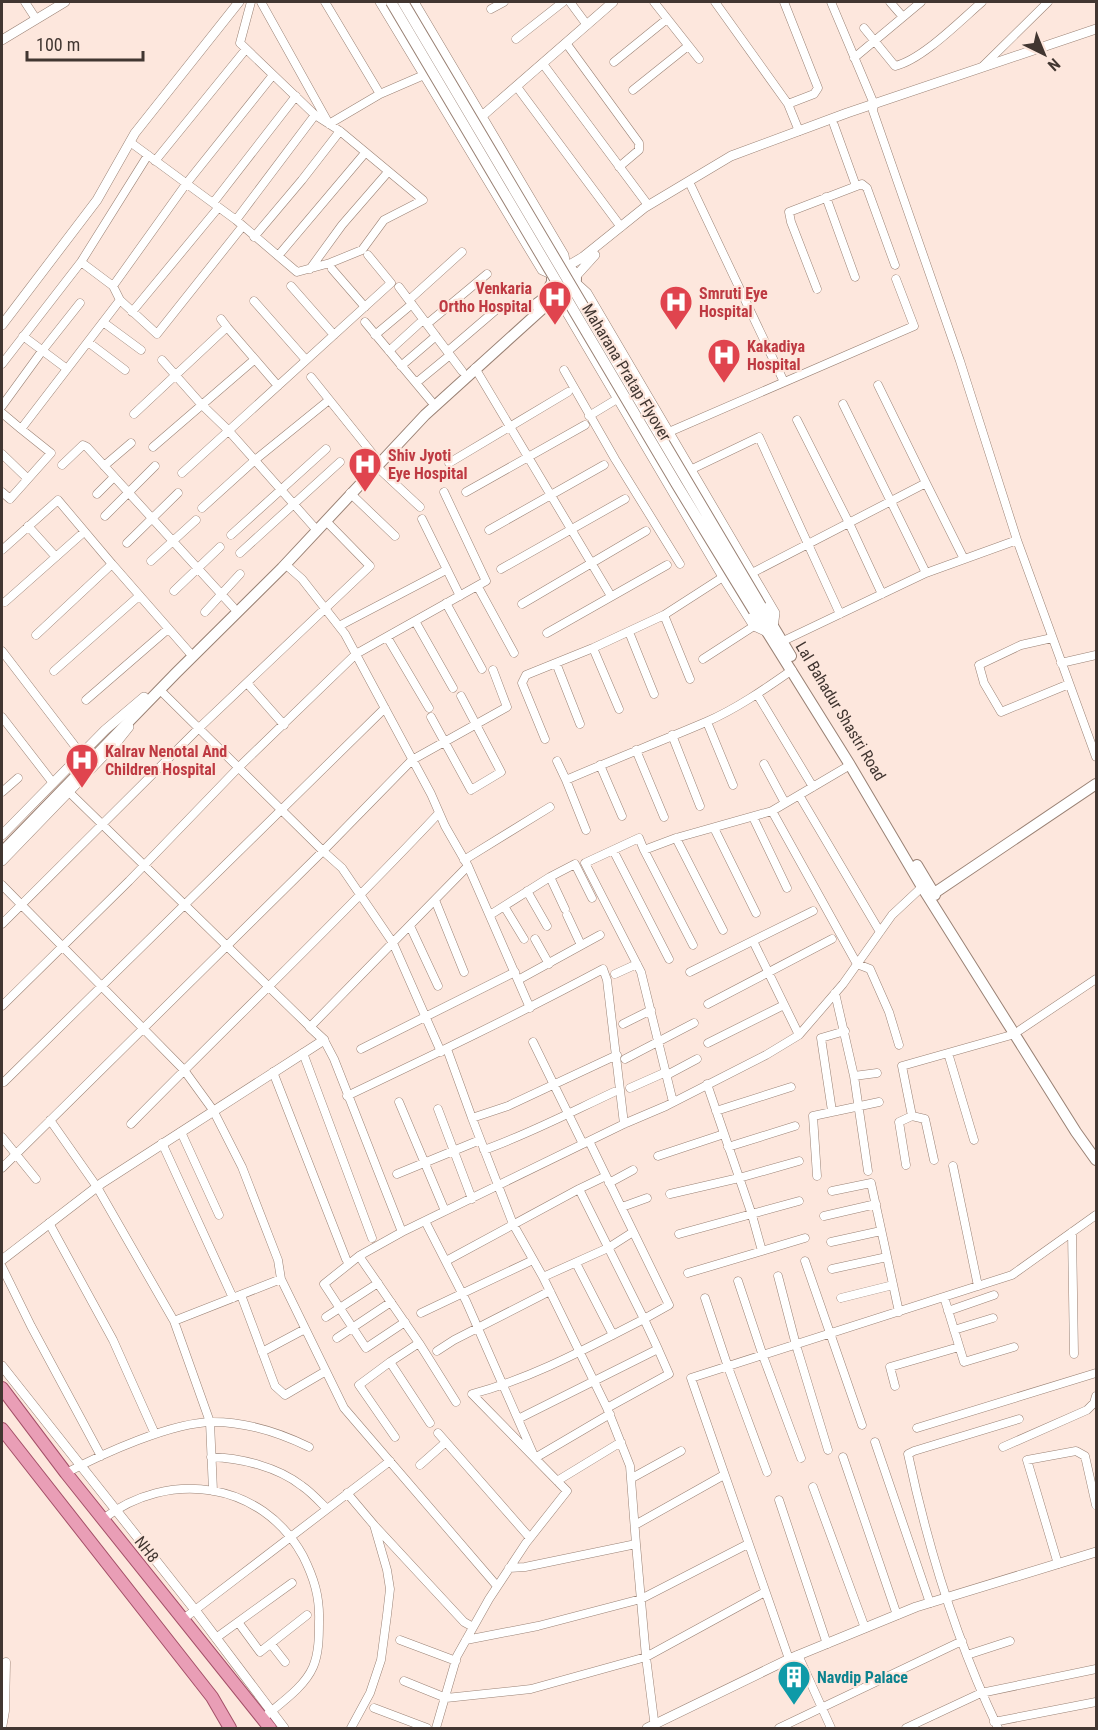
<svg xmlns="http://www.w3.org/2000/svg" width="1098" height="1730" viewBox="0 0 1098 1730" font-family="'Roboto Condensed',sans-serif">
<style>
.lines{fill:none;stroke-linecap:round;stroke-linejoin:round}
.minor-casing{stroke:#9a8275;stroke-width:9}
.tertiary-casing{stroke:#9a8275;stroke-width:10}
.secondary-casing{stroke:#9a8275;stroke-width:12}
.primary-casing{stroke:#a45068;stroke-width:14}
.minor{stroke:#fff;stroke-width:8}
.tertiary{stroke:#fff;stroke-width:9}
.secondary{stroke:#fff;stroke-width:10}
.primary{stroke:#e99eb6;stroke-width:12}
.secondary-bridge-casing{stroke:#9a8275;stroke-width:12;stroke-linecap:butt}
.secondary-bridge{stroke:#fff;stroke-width:10}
.labels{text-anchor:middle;stroke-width:4.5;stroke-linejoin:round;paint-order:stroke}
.health-label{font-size:16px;font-weight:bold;fill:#be3a42;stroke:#fde7dd;text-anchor:start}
.street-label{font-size:16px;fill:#413631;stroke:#fde7dd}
.culture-label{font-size:16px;font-weight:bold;fill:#0d838f;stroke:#fde7dd;text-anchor:start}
</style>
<rect width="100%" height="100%" fill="#fde7dd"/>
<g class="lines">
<!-- minor casing -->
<g class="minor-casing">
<path id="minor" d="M25,2l11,17
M261,2l68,122 51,-30 44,-19
M325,2l55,92
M570,2l17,23
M654,2l45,57
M715,2l73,102 11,27
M784,2l34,86 -4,6 -26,10
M890,2l13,15
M491,9l13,-7
M864,28l31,38c27,-6 66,-46 87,-64
M516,39l47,-37
M566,43l73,100v7l-20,17
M854,58l67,-56
M614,62l53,-43
M543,64l105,141
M983,66l65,-64
M517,87l104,140
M633,90l55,-44
M834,125l22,61
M130,142l106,78 61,52 33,-9 32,-13 22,-30 39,-20 -83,-69 -25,-16 -75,-72 11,-41
M155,161l91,-112
M691,186l93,196
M826,197l29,80
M213,203l83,-107
M236,220l79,-105
M254,237l48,-57 38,-49
M278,256l87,-103
M81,262l32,24
M310,269l32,-44 46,-53
M332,269l33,38
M291,286l43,49
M399,287l63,84
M817,289l-26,-67 -2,-10 73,-28 5,4 28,77
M120,300l37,34 85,-107
M409,300l53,-48
M254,301l52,59
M132,312l86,-104
M221,319l6,8
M103,322l38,28
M365,322l66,79
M427,324l60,-50
M375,335l37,-31
M23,336l44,33
M88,342l37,28
M389,351l34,-31
M448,351l49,-42
M162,360l39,44 27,26 86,97
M2,364l79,-102 67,-107
M401,366l35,-30
M475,368l136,228
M564,370l51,89 65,105
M311,377l65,81
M416,383l34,-28
M843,404l83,169
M2,406l40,-55 38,-48
M2,413l19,16 99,-129 -7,-14 73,-102 87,-109
M134,414l93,-87 51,59
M589,416l28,-17
M797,420l52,103 33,71
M669,432l245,-106 -18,-47
M153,447l101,-87
M2,454l26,25
M449,463l119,-71
M62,465l21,-20 4,2 146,160
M104,466l27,-23
M376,466l44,41
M690,470l69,-33 81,177
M182,473l209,-190 -23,-28
M926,483l38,76
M2,492l8,7 41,-46 -30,-24
M466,492l119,-67
M350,493l45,43
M97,494l17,-17
M202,508l53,-48 74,-60
M105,516l50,-50
M422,519l38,77
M28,526l28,31
M489,530l115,-65
M231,535l95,-86
M1017,540l79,217
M127,543l51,-50
M2,550l56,-50 54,64 -76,71
M240,553l100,-91
M151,561l45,-41
M112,564l77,88
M285,564l17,15 43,55 86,160 14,32 23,40 62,142
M501,569l124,-70
M752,573l174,-90 -48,-98
M478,587l36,66
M174,591l46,-44
M5,602l79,-70
M446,603l36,66
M522,604l124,-73
M205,612l35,-38
M664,615l26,64
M415,621l38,67
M339,626l107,-56
M629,632l25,62
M547,633l120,-68
M387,637l42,71
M1052,638l-31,7 -42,20 5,18 17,29 68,-28
M779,643l147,-70 91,-33 -57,-179 -87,-250 1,-7 -43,-102
M593,648l26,61
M2,651l79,103
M703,659l51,-33
M556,663l24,61
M1061,663l35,-8
M54,671l85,-75
M247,683l37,42
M160,690l163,161 19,17 51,75 48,109
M757,694l56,93
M86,700l82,-71
M2,717l51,66
M431,717l40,73 30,-18 -40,-76
M707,722l26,63
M672,735l28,71
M545,739l-23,-56 4,-8 67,-27 71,-33 59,-38
M636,750l28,67
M557,761l9,19c46,-20 93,-38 140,-58 30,-13 59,-33 86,-52
M764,764l21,39
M600,765l22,51
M566,780l20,50
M2,792l16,-14
M69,792l241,235 158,-161
M799,795l81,137
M772,811l85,153 13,5 19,43 10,33
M753,817l34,71
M714,828l42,85
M676,838l47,92
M613,850l56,109
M644,850l49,95
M464,860l86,-53
M550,877l15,32
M2,885l182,185 29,40 29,57 36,93 3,19 63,129 153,178
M527,891l20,35
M435,900l29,72
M504,906l20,33
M490,915l60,-38 25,-13 17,34
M567,915l14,30
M2,924l197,-196 171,-162 -44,-45
M410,926l28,60
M535,939l14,25
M753,941l46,94
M690,972l123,-61
M615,974l22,-10
M518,980l82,-45
M835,993l19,83 14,95
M708,1004l124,-65
M2,1006l127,-125 110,-114 117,-113 130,-73 -42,-89
M623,1024l28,-14
M1020,1030l76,-51
M324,1040l10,19 68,173
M533,1042l50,102
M708,1043l76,-38
M361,1049l154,-77
M447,1049l25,69 36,-12 109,-51
M303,1053l69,185
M948,1053l26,87
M625,1059l69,-36
M273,1072l73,187
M667,1075l30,-16
M854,1076l23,-3
M4,1082l381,-374
M707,1084l45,131 10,36 43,-13
M630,1088l36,-16
M347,1096c86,-41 172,-82 256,-127l4,11 17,144
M399,1102l46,109
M673,1102l-32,-130 -56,-109 54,-25 5,12 32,-12 96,-27 78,-46
M438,1109l34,90
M716,1111l75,-24
M832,1111l-11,-73 24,-7
M912,1116l-10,-50 113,-32
M472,1118l41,106 30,53 64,131 23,58 6,78
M50,1120l47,67 77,134 36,101 3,69
M131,1124c102,-104 208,-204 308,-311
M181,1132l38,83
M2,1137l34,42
M162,1143l71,155
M728,1147l67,-21
M484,1150c45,-16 87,-38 130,-58
M658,1156l66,-22
M906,1165l-7,-43 13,-6 13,3 9,41
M953,1166l25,120
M2,1168l321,-317 89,-91 95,-53 -14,-37
M397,1174l83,-34
M817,1176l-4,-60 66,-14
M609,1183l24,-13
M579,1189l27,-13
M832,1191l39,-8 28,129
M670,1194l69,-16 60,-17
M622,1207l25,-9
M824,1216l52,-12
M425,1221l41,80 69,157 75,-44
M49,1223l64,117 42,94
M1072,1232l2,122
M679,1234l120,-33
M831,1242l50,-11
M359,1256l60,87 37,59
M446,1261l133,-72 65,130 25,-14 -80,-164
M805,1261l57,164
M576,1263l37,72
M2,1267l29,59 70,130
M832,1269l55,-12
M688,1273l74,-22
M778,1276l18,69 32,105
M543,1277l65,-29 25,-16
M738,1281l25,75 38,102
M241,1295l34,91 10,9 41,-24
M944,1297l20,65 50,-15
M705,1298l23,69 39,105
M841,1298l52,-13
M948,1311l46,-16
M421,1313l112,-53
M326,1317l52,-34
M174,1321l107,-42
M405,1322l-39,26 -42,-64 35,-28 43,-24 224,-109 40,-17 100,-51 33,-20 44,-51 49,-69 30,-28
M954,1330l39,-12
M337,1338l54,-36
M419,1343l-29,19 40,61
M437,1351l17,-11 96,-49
M262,1352l43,-23
M390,1362l-31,23 36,52
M895,1386l-5,-19 69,-20
M607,1408l62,-34 -11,-25
M917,1428l179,-55
M438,1433l92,105
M875,1442l55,161
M1003,1447l84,-37 7,-7 2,-7
M211,1457c30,1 67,10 91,29 9,6 17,15 25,23
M843,1457l54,158
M420,1465l26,-23
M66,1473c36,-19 106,-51 147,-51 32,0 67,11 96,25
M632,1478l49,-27
M557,1481l64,-39
M813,1487l52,141
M347,1493l27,32 90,97 9,5
M779,1500l48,144
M103,1519c65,-50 159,-38 200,37 11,22 17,41 16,66 0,14 0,31 -6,45 -9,21 -34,37 -51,52
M635,1525l89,-50
M1058,1564l-31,-104 49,-9 9,5 11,49
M509,1568l16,-1 111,-23 10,113 9,71
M182,1620l208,-159
M238,1622l22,30 47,-37
M216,1638l76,-55
M400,1640l56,21
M466,1640l72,-14 103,-27 107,-55
M271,1644l14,18
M798,1655l33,73
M967,1655l43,-14
M789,1659l-98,-281 321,-103 84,-60
M404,1681l42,17 85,-9 115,-32 119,-65
M374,1708l53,20
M994,1722l102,-20
M2,1728l3,-17 1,-49
M351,1728l19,-35 11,-33 6,-45 3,-26 -3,-19 -13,-45
M436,1728l21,-72 32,-57 37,-56 41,-52 -95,-97c61,-16 117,-47 172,-75l14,30 -140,70
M779,1728l183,-87
M906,1728l75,-35 115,-24
M998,1728c-41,-86 -70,-180 -90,-274l6,-3 105,-32"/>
</g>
<!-- tertiary casing -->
<g class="tertiary-casing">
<path id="tertiary" d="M380,2l162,268 11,5
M414,2l150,253 2,12 17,-10 61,-49 87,-52 116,-43 249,-84
M2,40l63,-38
M481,117l132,-115
M576,276l19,-21
M576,283l11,10 188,320 -2,15
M562,291l1,15 160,271 31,49 13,6
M2,325l95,-125 38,-67 104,-131
M2,835l103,-105 39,-33
M2,861l115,-119 12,-15
M2,1260l100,-77 222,-143 -14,-13
M2,1366l193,244 89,118
M647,1728l142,-69 127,-52 180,-55"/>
</g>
<!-- secondary casing -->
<g class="secondary-casing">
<path id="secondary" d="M552 279a12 12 0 1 1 24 0a12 12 0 1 1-24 0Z
M535,305l8,-6 9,-17
M761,606l30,50
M754,611l96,154 72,122 154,245 20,28
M2,852l174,-179 106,-105 143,-153 137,-124
M917,865l18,30
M930,896l166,-112"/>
</g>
<!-- primary casing -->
<g class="primary-casing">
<path id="primary" d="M2,1388l64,85 204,255
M2,1429l210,268 18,31"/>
</g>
<!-- minor -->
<use href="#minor" class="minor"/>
<!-- tertiary -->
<use href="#tertiary" class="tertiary"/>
<!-- secondary -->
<use href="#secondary" class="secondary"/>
<!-- primary -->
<use href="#primary" class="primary"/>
<!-- secondary-bridge casing -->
<g class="secondary-bridge-casing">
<path id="secondary-bridge" d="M391,2l286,483 77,126
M403,2l358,604"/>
</g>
<!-- secondary-bridge -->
<use href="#secondary-bridge" class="secondary-bridge"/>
</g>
<!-- icons -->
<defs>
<g id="hospital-pin" transform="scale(1.725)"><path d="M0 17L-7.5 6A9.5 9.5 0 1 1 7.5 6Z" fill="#e0444e" stroke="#fde7dd"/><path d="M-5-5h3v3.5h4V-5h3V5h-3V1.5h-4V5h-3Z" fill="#fff"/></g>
<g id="building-pin" transform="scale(1.725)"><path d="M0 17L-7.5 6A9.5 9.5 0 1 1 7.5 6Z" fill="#0f9aa8" stroke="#fde7dd"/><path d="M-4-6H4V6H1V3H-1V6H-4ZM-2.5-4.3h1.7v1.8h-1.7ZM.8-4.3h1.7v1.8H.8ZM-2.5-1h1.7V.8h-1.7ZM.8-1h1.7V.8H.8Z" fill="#fff"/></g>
</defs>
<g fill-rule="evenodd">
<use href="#hospital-pin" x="555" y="297"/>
<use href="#hospital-pin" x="676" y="302"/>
<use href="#hospital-pin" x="724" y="355"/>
<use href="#hospital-pin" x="365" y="464"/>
<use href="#hospital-pin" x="82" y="760"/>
<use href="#building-pin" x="794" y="1677"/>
</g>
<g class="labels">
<!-- health labels -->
<g class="health-label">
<text x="532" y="294" text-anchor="end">Venkaria<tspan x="532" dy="18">Ortho Hospital</tspan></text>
<text x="699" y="299">Smruti Eye<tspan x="699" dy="18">Hospital</tspan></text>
<text x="747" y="352">Kakadiya<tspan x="747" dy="18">Hospital</tspan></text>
<text x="388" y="461">Shiv Jyoti<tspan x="388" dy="18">Eye Hospital</tspan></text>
<text x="105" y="757">Kalrav Nenotal And<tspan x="105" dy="18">Children Hospital</tspan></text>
</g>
<!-- street labels -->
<g class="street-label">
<text transform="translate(627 372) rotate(59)" y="6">Maharana Pratap Flyover</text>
<text transform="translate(841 711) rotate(59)" y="6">Lal Bahadur Shastri Road</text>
<text transform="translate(147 1549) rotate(52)" y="6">NH8</text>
</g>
<!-- culture labels -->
<g class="culture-label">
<text x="817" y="1683">Navdip Palace</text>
</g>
</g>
<!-- border -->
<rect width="1098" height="1730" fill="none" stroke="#413631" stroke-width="6"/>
<!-- north arrow -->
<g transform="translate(1044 54) rotate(137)" stroke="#fde7dd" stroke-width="4.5" paint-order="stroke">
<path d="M0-4.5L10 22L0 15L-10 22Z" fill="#413631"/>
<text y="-9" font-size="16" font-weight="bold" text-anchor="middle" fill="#413631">N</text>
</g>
<!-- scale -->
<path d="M27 51v9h116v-9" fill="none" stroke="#413631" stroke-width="3"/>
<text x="36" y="51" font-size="18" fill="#413631" stroke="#fde7dd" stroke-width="4.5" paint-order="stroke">100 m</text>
</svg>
